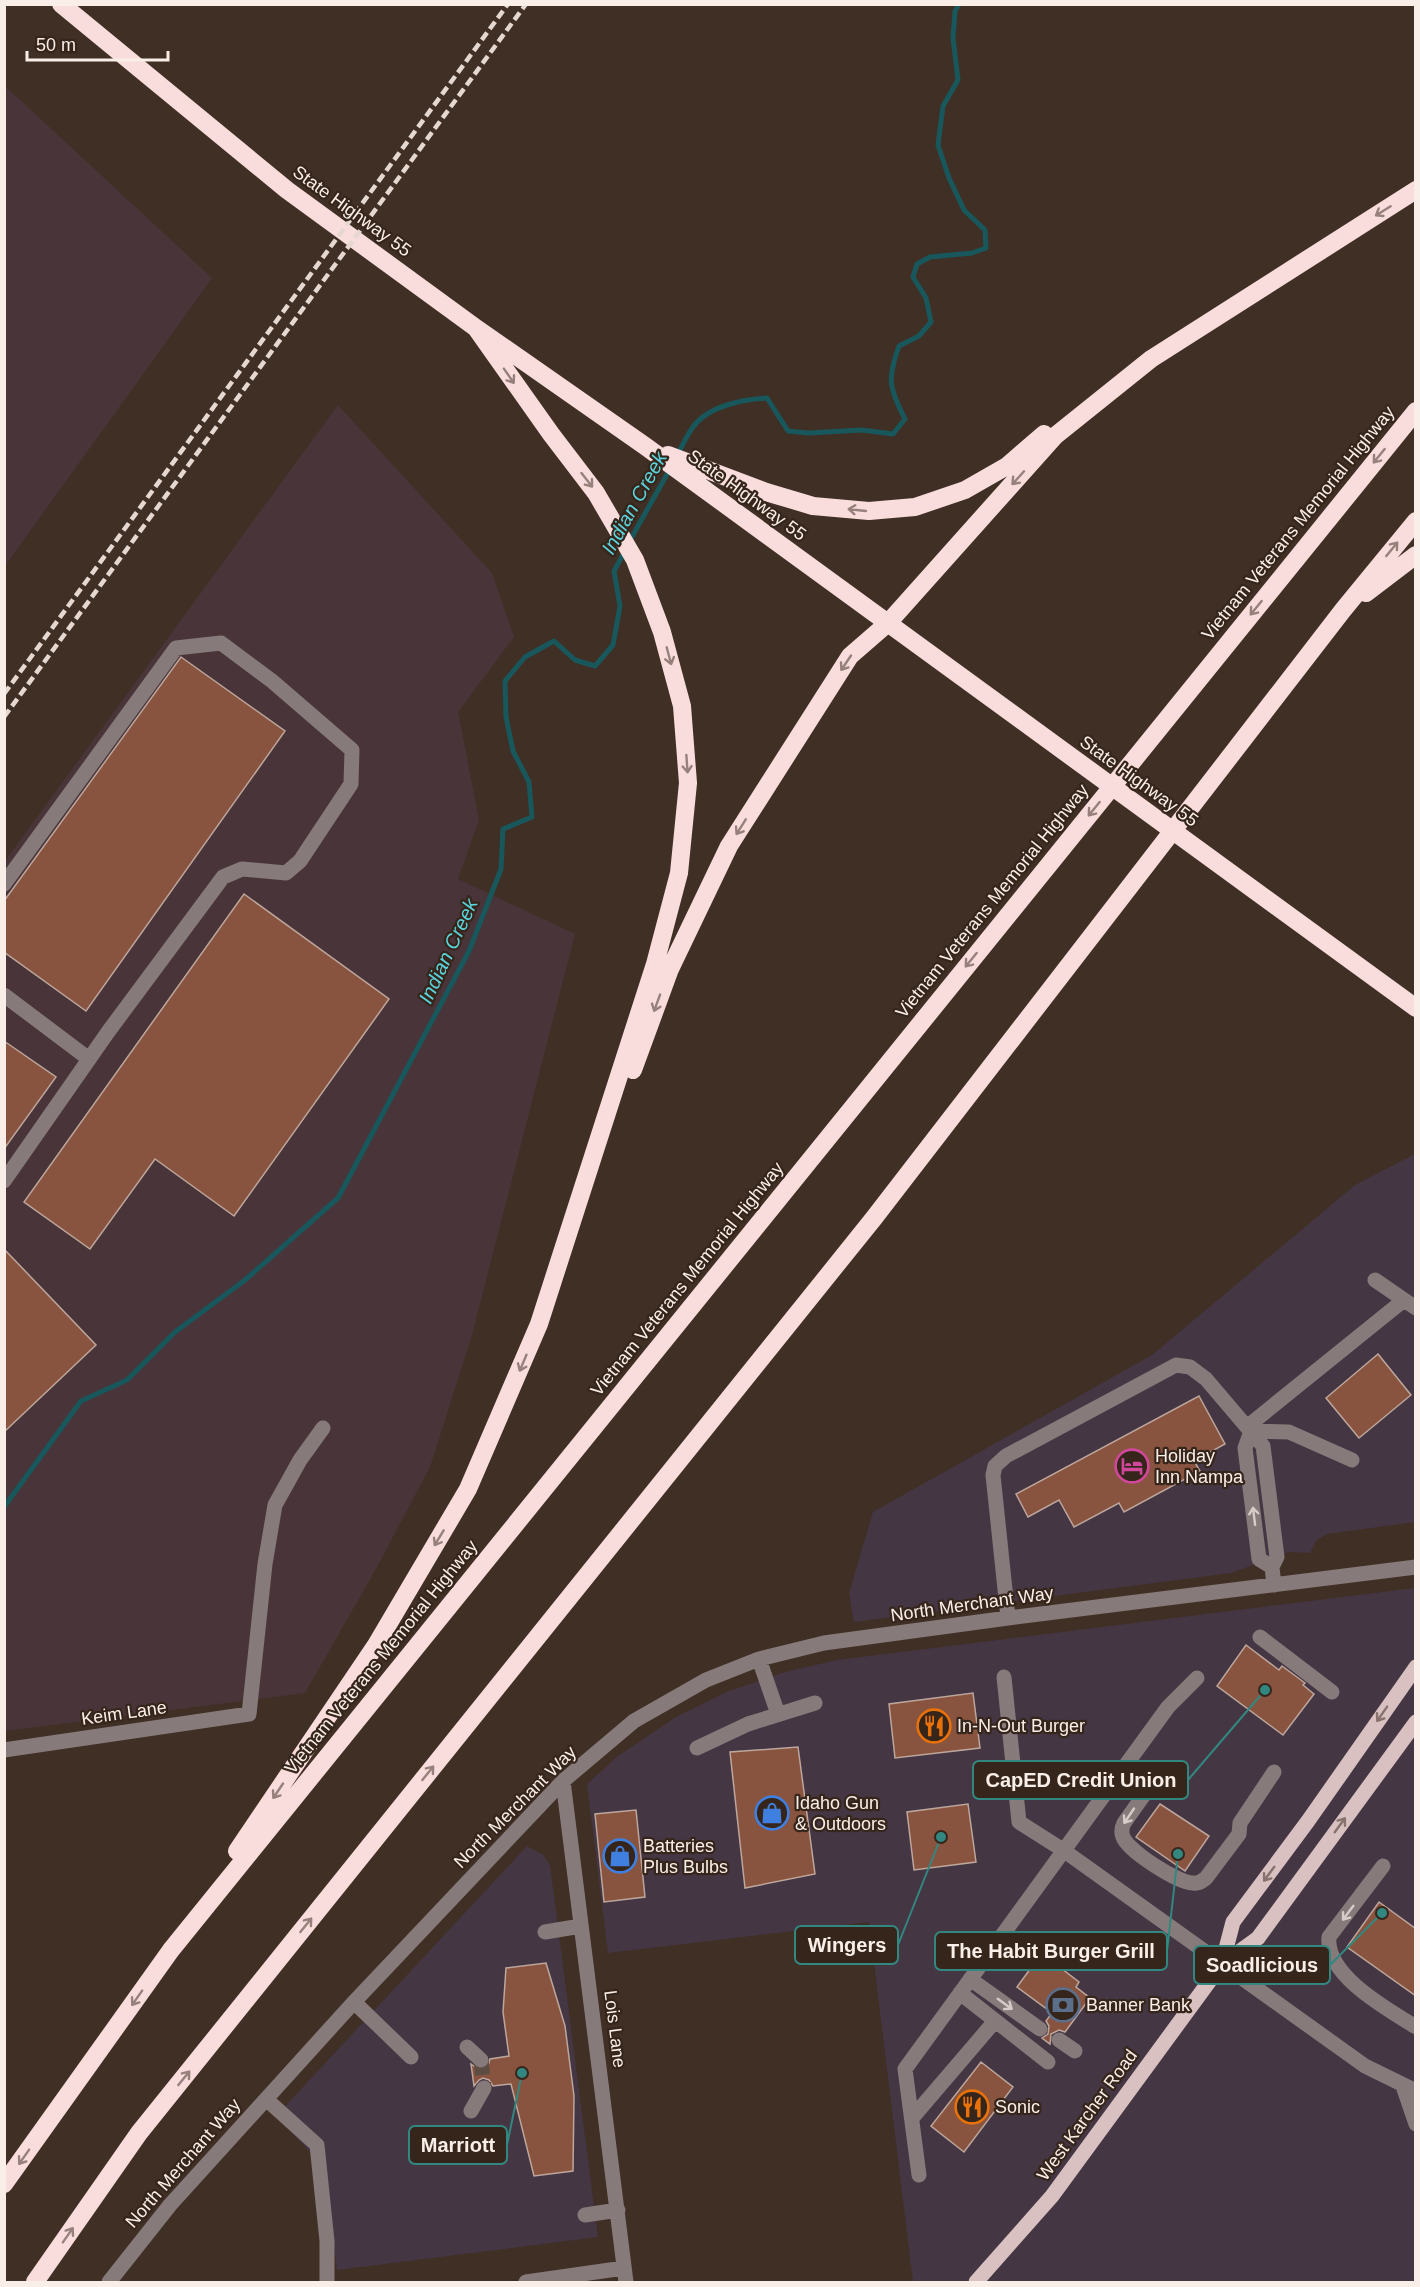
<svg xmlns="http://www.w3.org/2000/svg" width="1420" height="2287" viewBox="0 0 1420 2287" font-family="Arial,sans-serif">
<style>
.commercial{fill:#443643}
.industrial{fill:#493539}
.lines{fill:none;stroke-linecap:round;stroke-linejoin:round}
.stream{stroke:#18575c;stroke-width:5}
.building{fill:#89543f;stroke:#bda69c;stroke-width:1.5}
.minor-tunnel{stroke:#5c4c42;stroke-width:15;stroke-dasharray:15 8;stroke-linecap:butt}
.minor{stroke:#867a7a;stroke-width:15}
.major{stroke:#d8c1c0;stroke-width:15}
.highway{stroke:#f8dddc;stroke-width:18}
.rail{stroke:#e4d8d1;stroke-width:4.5;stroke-dasharray:9 4.5;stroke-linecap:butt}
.oneway{stroke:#97817c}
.oneway2{stroke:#d7ccc7}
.oneway3{stroke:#87736e}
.labels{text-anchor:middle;stroke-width:4.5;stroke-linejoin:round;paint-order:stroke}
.street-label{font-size:18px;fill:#faefe8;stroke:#36251b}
.poi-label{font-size:18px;fill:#faefe8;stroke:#36251b;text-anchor:start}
.water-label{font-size:20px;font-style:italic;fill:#5ad3dc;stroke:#36251b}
.leader{fill:none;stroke:#328880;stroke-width:2}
.callout-dot{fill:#328880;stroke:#36251b;stroke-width:2}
.callout{fill:#36251b;stroke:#328880;stroke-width:2}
.callout-label{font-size:20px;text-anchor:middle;font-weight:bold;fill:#faefe8}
</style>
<rect width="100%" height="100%" fill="#402f25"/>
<!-- commercial -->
<path class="commercial" d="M1415,1154v368l-88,12 -10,6 -7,13 -21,-1 -58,21 -377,49 -5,-29 24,-81 279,-157 203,-170z
M1415,1588v694h-502l-44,-360 -261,31 -21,-169 31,-28 58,-39 53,-26 56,-19 52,-12z
M527,1846l16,9 7,10 48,372 -261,33 -13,-103 -48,-51z"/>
<!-- industrial -->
<path class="industrial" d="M5,86l207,192 -207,288z
M338,405l154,168 22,64 -56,75 21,108 -21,59 117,55 -103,401 -42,132 -53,100 -72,126 -300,38v-870z"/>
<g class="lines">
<!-- stream -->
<path class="stream" d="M677,456c5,-10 10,-21 16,-29 15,-21 51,-28 74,-29l21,33 21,2 53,-3 31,4 12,-15c-16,-31 -18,-40 -6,-73l20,-10 12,-14 -5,-24 -13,-21 4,-13 13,-7 42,-4 14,-5 -1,-18 -21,-20 -15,-32 -11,-33 5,-39 15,-26 -5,-42 2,-27 4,-7
M629,542l41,-73
M4,1507l77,-106 46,-21 48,-48 70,-52 93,-82 131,-247 32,-82 2,-40 29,-12 -3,-35 -16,-31 -7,-34 -1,-36 20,-24 29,-16 21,19 20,6 18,-21 7,-39 -6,-35 11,-20"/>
</g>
<!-- building -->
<path class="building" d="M181,657l104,74 -199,280 -82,-59v-51z
M244,894l145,105 -155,217 -79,-57 -65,90 -66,-47z
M4,1041l52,36 -52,72z
M4,1249l92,96 -92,87z
M1378,1354l33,41 -52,43 -33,-40z
M1199,1396l26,48 -31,17 6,10 -76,41 -5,-9 -45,24 -15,-27 -31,17 -12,-23z
M1246,1645l33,25 3,-4 23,17 -2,2 11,9 -31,41 -66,-49z
M973,1693l7,55 -85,10 -6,-54z
M798,1747l17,127 -70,14 -15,-136z
M968,1804l8,58 -62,8 -7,-58z
M1160,1804l49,32 -24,35 -49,-34z
M636,1810l9,87 -41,5 -9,-88z
M1379,1902l37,27v67l-69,-49z
M1045,1956l34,26 -3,5 14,11 -25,34 -6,-2 -8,4 -1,10 -8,-6 6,-4 1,-8 -3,-5 6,-8 -35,-26 19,-26 4,2z
M546,1963l19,63 9,70 -1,75 -39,5 -23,-92 -18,2 -4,-6 -6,-2 -4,2 -5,6 -3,-22 7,5h5l5,-3 2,-7 19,-3 -6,-44 3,-44z
M981,2062l32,25 -49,65 -33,-26z"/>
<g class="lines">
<!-- minor-tunnel -->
<path class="minor-tunnel" d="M481,2060l3,28"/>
<!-- minor -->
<path class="minor" d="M4,884l172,-236 45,-5 51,38 80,69 -1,34 -51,77 -14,12 -44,-4 -19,8 -115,155 -104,149
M4,995l85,64
M1375,1280l41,28
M1248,1426l156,-126
M1251,1431l-6,17 14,111 13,8
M1251,1431l38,1 63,28
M1008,1618l-15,-143 2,-9 11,-10 170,-91 14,2 16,12 57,67 14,111 -5,10 2,18
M1260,1637l72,55
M759,1659l19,55
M1004,1677l15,145 44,28 302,216 51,25
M697,1748l51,-24 67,-21
M4,1750l245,-36 16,-150 10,-59 25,-45 23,-32
M1163,1768l-39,55c-2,4 -3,9 -1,14 5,14 55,46 70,46 6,1 9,-2 13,-5l33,-44 1,-11 34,-51
M563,1781l63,501
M1383,1866l-54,71c-4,38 58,72 87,90
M545,1932l36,-6
M970,1979l70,50
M960,1993l88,69
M354,2002l57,55
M1059,2040l16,11
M467,2047l14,13
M1403,2086l13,38
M266,2099l51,46 10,96v41
M471,2111l13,-23
M912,2118l83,-97
M919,2175l-14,-106 263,-362 29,-29
M585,2215l33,-5
M109,2282l61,-77 184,-203 209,-221 71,-60 72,-41 53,-21 65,-16 184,-25 408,-51
M526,2282l98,-14"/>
<!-- major -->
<path class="major" d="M1222,1964l11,-42 75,-101 108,-154
M976,2282l76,-86 170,-232 36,-26 158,-216"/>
<!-- highway -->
<path class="highway" d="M61,4l226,186 189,138 169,118 771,562
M668,455l98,37 47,14 56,5 46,-4 50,-17 42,-24 37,-32
M1366,593l50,-38
M633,1070l37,-101 59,-123 121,-190 38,-33 167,-187 96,-77 265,-169
M237,1851l139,-206 92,-156 71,-165 116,-360 24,-91 9,-90 -6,-77 -20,-74 -27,-72 -39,-67 -45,-59 -75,-106
M4,2184l167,-234 1245,-1539
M35,2282l104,-149 735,-915 469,-608 73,-89"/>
<!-- rail -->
<path class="rail" d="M4,694l504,-690
M4,717l522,-713"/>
</g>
<!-- one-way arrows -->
<defs><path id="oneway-shaft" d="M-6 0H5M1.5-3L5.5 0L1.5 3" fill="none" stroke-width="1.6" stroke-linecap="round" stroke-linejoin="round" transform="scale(1.5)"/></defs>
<g class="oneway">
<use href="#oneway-shaft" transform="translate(1383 211) rotate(148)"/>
<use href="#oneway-shaft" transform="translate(509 376) rotate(55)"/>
<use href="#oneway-shaft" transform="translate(1379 456) rotate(129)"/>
<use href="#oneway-shaft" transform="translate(1018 478) rotate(132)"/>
<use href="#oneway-shaft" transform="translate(587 480) rotate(52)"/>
<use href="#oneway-shaft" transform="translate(857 510) rotate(-174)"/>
<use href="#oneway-shaft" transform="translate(1392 549) rotate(-51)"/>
<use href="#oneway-shaft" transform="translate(1256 608) rotate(129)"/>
<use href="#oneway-shaft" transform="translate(669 656) rotate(75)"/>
<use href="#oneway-shaft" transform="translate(846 663) rotate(124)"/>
<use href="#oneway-shaft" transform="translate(687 764) rotate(86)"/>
<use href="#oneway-shaft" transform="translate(1094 809) rotate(129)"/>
<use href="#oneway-shaft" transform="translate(741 827) rotate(122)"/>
<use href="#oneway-shaft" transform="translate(971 960) rotate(129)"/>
<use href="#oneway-shaft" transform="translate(657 1003) rotate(110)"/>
<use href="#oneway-shaft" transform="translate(523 1363) rotate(113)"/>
<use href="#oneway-shaft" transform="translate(439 1538) rotate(121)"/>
<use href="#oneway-shaft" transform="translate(428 1773) rotate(-51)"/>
<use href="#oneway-shaft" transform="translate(278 1791) rotate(124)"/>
<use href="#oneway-shaft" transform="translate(306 1925) rotate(-51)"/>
<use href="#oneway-shaft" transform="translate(137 1998) rotate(125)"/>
<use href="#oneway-shaft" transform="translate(184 2078) rotate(-51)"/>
<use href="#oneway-shaft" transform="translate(24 2157) rotate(125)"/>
<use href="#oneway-shaft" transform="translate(68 2235) rotate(-55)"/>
</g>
<g class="oneway2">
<use href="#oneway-shaft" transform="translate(1254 1516) rotate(-97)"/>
<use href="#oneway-shaft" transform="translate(1129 1816) rotate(124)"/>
<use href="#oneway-shaft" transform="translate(1348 1913) rotate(127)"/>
<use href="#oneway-shaft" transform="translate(1005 2004) rotate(36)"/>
</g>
<g class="oneway3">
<use href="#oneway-shaft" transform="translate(1382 1714) rotate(125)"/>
<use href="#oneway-shaft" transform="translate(1340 1825) rotate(-54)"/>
<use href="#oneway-shaft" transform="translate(1269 1874) rotate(126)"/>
</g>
<!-- icons -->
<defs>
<g id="hotel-ring" transform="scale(1.725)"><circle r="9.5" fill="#36251b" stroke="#d1479c" stroke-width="1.5"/><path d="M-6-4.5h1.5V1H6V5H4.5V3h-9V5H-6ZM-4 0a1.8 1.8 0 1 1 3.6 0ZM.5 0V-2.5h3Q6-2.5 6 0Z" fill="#d1479c"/></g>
<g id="restaurant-ring" transform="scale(1.725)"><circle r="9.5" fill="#36251b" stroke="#e8710a" stroke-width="1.5"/><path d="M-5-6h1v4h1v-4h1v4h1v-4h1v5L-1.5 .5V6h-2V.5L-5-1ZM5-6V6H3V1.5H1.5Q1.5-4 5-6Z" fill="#e8710a"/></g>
<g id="shop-ring" transform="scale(1.725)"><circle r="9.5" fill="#36251b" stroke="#3f7fe0" stroke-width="1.5"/><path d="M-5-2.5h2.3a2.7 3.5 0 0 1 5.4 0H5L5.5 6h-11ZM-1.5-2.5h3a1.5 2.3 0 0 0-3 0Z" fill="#3f7fe0"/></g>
<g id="bank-ring" transform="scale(1.725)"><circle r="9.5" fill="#36251b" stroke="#5c6f8a" stroke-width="1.5"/><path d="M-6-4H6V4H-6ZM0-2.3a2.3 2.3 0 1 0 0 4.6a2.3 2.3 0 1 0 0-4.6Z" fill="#5c6f8a"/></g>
</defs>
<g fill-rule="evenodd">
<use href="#hotel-ring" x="1132" y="1466"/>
<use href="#restaurant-ring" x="934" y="1726"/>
<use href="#shop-ring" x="772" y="1813"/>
<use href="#shop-ring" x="620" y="1856"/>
<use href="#bank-ring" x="1063" y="2005"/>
<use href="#restaurant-ring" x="972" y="2107"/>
</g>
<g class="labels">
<!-- street labels -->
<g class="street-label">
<text transform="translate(352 211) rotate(36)" y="6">State Highway 55</text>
<text transform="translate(747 495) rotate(36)" y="6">State Highway 55</text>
<text transform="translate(1298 523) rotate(-51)" y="6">Vietnam Veterans Memorial Highway</text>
<text transform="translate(1139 781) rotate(36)" y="6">State Highway 55</text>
<text transform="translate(992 901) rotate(-51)" y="6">Vietnam Veterans Memorial Highway</text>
<text transform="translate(687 1279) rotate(-51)" y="6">Vietnam Veterans Memorial Highway</text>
<text transform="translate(972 1604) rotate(-8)" y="6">North Merchant Way</text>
<text transform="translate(381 1657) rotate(-51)" y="6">Vietnam Veterans Memorial Highway</text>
<text transform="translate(124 1713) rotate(-8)" y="6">Keim Lane</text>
<text transform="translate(515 1807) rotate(-45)" y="6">North Merchant Way</text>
<text transform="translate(615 2029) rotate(83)" y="6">Lois Lane</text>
<text transform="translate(1087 2115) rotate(-54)" y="6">West Karcher Road</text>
<text transform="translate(183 2163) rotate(-49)" y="6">North Merchant Way</text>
</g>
<!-- poi labels -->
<g class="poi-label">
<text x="1155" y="1462">Holiday<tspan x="1155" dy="21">Inn Nampa</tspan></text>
<text x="957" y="1732">In-N-Out Burger</text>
<text x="795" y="1809">Idaho Gun<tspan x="795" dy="21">&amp; Outdoors</tspan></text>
<text x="643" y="1852">Batteries<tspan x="643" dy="21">Plus Bulbs</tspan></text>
<text x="1086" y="2011">Banner Bank</text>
<text x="995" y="2113">Sonic</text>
</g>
<!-- water labels -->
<g class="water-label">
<text transform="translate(634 503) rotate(-61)" y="7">Indian Creek</text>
<text transform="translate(448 951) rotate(-65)" y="7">Indian Creek</text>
</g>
</g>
<!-- callouts -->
<path class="leader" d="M1265 1690L1188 1780M941 1837L898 1945M1178 1854L1167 1951M1382 1913L1330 1965M522 2073L507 2145"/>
<g class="callout-dot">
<circle cx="1265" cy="1690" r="6"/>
<circle cx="941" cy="1837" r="6"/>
<circle cx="1178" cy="1854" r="6"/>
<circle cx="1382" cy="1913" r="6"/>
<circle cx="522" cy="2073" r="6"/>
</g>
<g class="callout">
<rect x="973" y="1761" width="215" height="38" rx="6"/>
<rect x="795" y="1926" width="103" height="38" rx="6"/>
<rect x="935" y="1932" width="232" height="38" rx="6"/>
<rect x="1194" y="1946" width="136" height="38" rx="6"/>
<rect x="409" y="2126" width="98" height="38" rx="6"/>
</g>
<g class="callout-label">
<text x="1081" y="1787">CapED Credit Union</text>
<text x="847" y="1952">Wingers</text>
<text x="1051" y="1958">The Habit Burger Grill</text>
<text x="1262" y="1972">Soadlicious</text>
<text x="458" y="2152">Marriott</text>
</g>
<!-- border -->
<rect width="1420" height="2287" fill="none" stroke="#faefe8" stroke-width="12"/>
<!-- scale -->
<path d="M27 51v9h141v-9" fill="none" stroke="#faefe8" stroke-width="3"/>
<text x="36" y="51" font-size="18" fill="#faefe8" stroke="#36251b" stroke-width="4.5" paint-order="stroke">50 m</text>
</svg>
